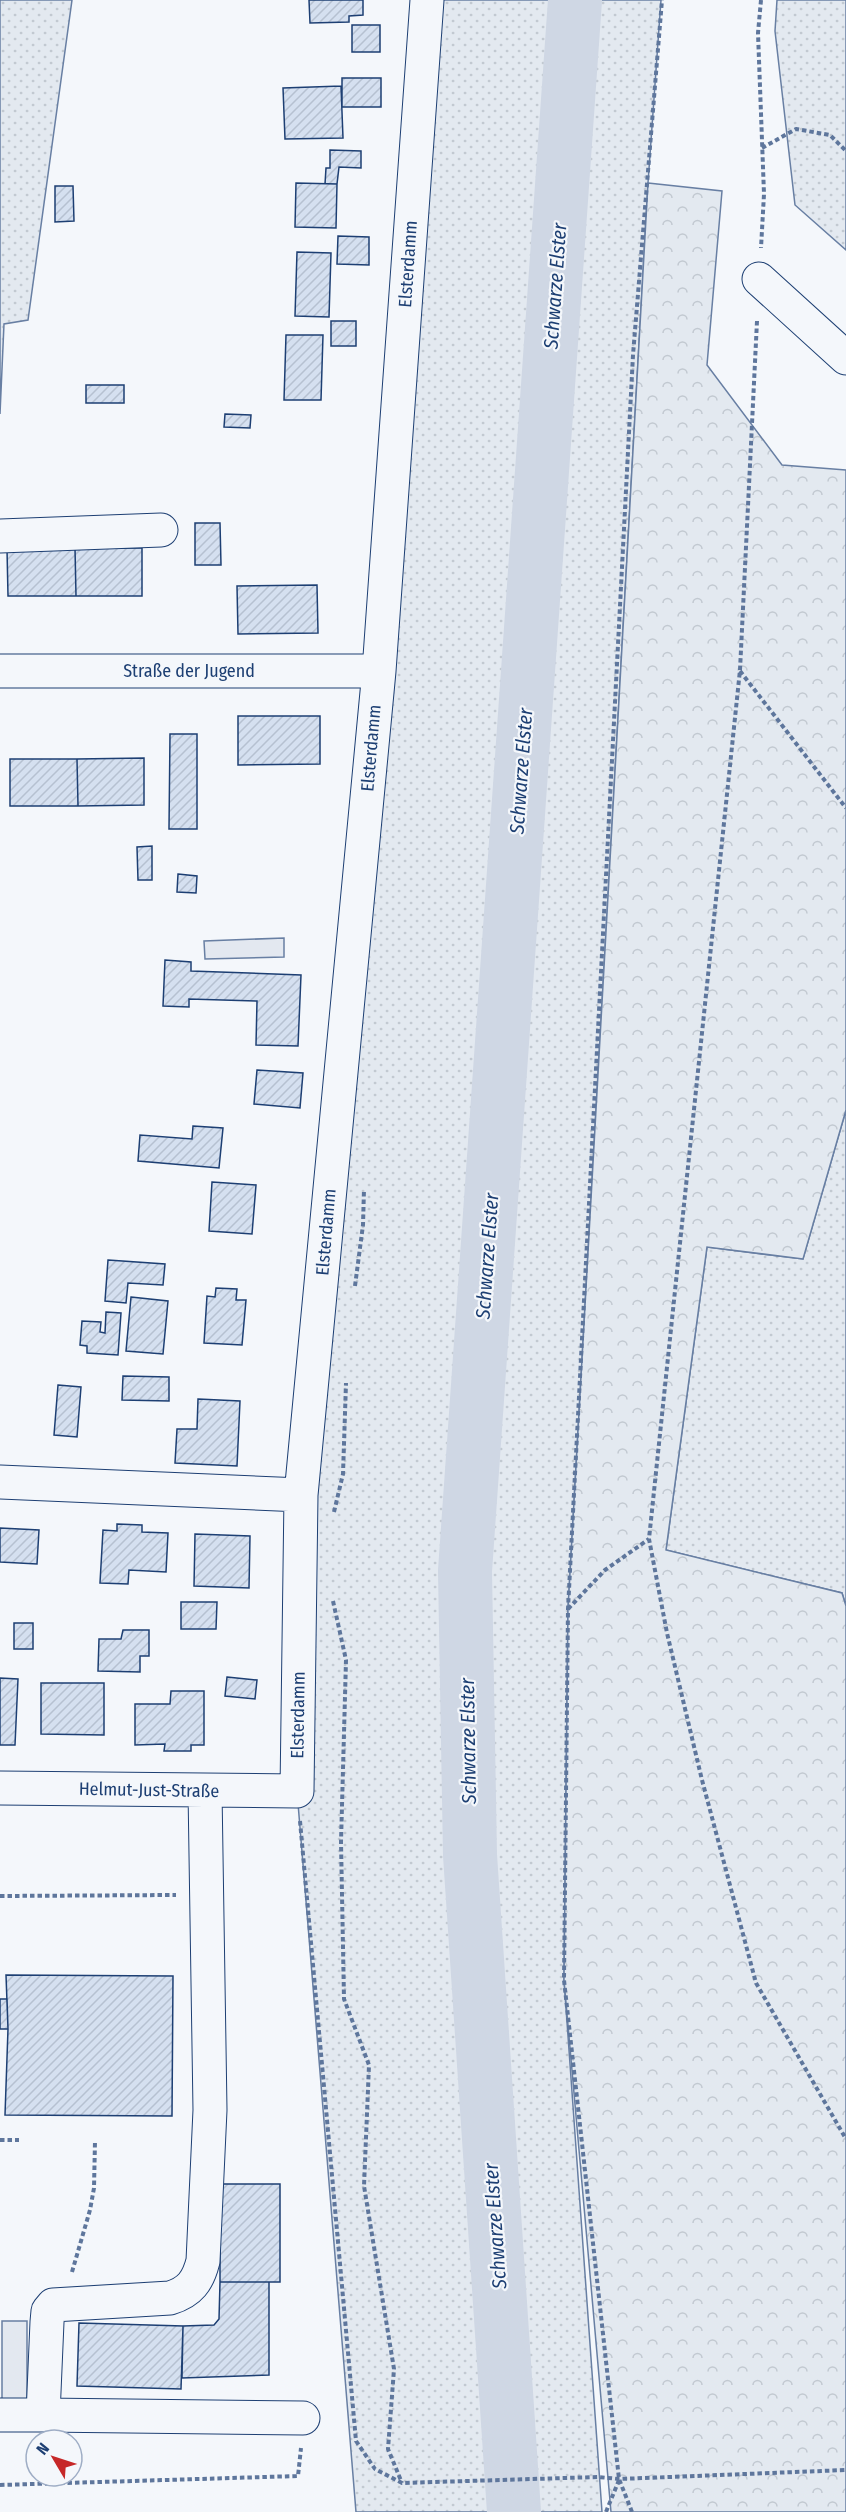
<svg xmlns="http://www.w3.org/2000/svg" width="846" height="2512" viewBox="0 0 846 2512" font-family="'Fira Sans Condensed',sans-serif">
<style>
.grass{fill:url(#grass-dots);stroke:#687fa3;stroke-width:1.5}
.forest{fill:url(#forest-crowns);stroke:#687fa3;stroke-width:1.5}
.parking{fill:#e3e8f0;stroke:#687fa3;stroke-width:1.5}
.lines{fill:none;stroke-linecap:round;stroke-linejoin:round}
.river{stroke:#cfd7e4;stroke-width:54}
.building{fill:url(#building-hatch);stroke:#1d3f73;stroke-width:1.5}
.minor-casing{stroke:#1d3f73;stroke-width:35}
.path{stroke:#5e769c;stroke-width:4;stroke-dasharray:4.5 3;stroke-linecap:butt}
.minor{stroke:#f4f7fb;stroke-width:33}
.labels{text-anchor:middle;stroke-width:4.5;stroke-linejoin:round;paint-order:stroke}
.street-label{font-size:18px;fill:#1d3f73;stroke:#f4f7fb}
.water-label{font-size:20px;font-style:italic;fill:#1d3f73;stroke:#f4f7fb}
</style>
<defs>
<pattern id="grass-dots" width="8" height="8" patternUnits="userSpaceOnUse" patternTransform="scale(1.5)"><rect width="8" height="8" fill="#e3e9f0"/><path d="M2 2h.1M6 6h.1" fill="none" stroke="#c2c9d1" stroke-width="1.8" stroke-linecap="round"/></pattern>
<pattern id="forest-crowns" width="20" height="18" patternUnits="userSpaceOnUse" patternTransform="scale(1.5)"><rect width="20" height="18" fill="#e3e9f0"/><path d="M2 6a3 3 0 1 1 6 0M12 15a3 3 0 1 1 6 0" fill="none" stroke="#c2c9d1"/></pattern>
<pattern id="building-hatch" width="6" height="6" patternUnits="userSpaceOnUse" patternTransform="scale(1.5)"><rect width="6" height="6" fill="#d5e0f0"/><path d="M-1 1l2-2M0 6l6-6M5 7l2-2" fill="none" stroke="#b6c1d1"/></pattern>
</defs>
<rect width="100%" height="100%" fill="#f4f7fb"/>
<!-- grass -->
<path class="grass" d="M0,0h72l-44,320 -24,4 -4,90z
M435,0h226l-13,183 -80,1426 -4,371 38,532h-246l-59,-721 4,-296z
M777,0h69v250l-51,-45 -20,-174z
M846,1110v496l-4,-13 -176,-43 41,-303 96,12z"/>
<!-- forest -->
<path class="forest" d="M648,183l74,8 -15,174 75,100 64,5v640l-43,149 -96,-12 -41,303 176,43 4,13v906h-235l-47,-532 4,-371z"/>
<!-- parking -->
<path class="parking" d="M284,938v19l-79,2 -1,-18z
M2,2321h25v82h-25z"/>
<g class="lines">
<!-- river -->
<path class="river" d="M514,2512l-44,-657 -5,-284 110,-1571"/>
</g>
<!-- building -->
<path class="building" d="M309,0h54v15l-14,1v6l-39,1z
M352,25h28v27h-28z
M342,78h39v29h-39z
M341,86l2,52 -58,1 -2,-51z
M330,150l31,1v17l-22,-1 -2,17h-12l1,-16h4z
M296,183l41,1 -1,44 -41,-1z
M55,186h18l1,35 -19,1z
M338,236l31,1v28l-32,-1z
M297,252l34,1 -2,64 -34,-1z
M331,321h25v25h-25z
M286,335h37l-2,65h-37z
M86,385h38v18h-38z
M225,414l26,1 -1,13 -26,-1z
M195,523h25l1,42h-26z
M75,548h67v48h-66z
M75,548l1,48h-68l-1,-47z
M317,585l1,48 -80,1 -1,-48z
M238,716h82v48l-82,1z
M170,734h27v95h-28z
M144,758v47l-66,1 -1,-47z
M10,759h67l1,47h-68z
M152,846v34h-14l-1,-33z
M178,874l19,2 -1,17 -19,-1z
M165,960l26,2v9l110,4 -3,71 -42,-1 1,-44 -68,-2v8l-26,-1z
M257,1070l46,3 -3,35 -46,-4z
M193,1126l30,2 -4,40 -81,-7 2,-26 52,4z
M212,1182l44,3 -4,49 -43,-3z
M108,1260l57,4 -2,21 -35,-2 -2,20 -21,-2z
M216,1288l21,1 -1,11h10l-4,45 -38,-2 3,-47 8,1z
M131,1297l37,4 -5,53 -37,-3z
M106,1312l15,1 -3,42 -31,-2v-7l-7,-1 2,-24 19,1 -1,10 5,1z
M123,1376l46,1v24l-47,-1z
M58,1385l23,2 -4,50 -23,-2z
M198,1399l42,2 -3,65 -62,-3 2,-34h20z
M117,1524l25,1v7l26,1 -2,39 -37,-2 -1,14 -28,-1 3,-53 14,1z
M0,1528l39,2 -2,34 -37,-2z
M195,1534l55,2 -1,52 -55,-2z
M181,1602h36l-1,27h-35z
M14,1623h19v26h-19z
M123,1630h26v26h-9v16l-42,-1 1,-32h22z
M227,1677l30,3 -2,19 -30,-3z
M0,1678l18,1 -3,66h-15z
M41,1683h63v52l-63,-1z
M171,1691h33v54h-13v6h-27l1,-7 -30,1v-41h35z
M6,1975l167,1 -1,140 -167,-1 3,-86z
M0,1999h7l1,30h-8z
M220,2184h60v98h-60z
M220,2282h49v93l-87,3 1,-52 31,-1 5,-6z
M79,2323l104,3 -2,63 -104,-3z"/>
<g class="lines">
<!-- minor casing -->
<g class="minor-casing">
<path id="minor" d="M759,279l87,79
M0,536l161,-6
M0,671h379
M0,1482l301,13
M0,1788l297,3 4,-296 78,-824 48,-671
M0,2415h43l4,-93 1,-11 5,-6 117,-7c20,-6 28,-17 33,-37l7,-151 -5,-319
M43,2415l260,3"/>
</g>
<!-- path -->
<path class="path" d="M761,0l-3,33 6,161 -3,54
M762,148l34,-19 34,6 16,16
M757,321l-17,349 -91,869 18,94 35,147 54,203 90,156
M740,671l106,137
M355,1286l8,-61 1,-36
M334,1512l9,-38 3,-91
M333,1601l13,59 -5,182 3,157 25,66 -5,121 30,183 -6,80 14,34
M568,1609l37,-39 44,-31
M300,1821l56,620 19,28 27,14 196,-6 21,2 227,-9
M0,1896l176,-1
M0,2140h19
M72,2272l18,-62 4,-22 1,-47
M0,2485l298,-9 3,-28
M606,2512l13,-32
M632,2512l-13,-33 -55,-499 4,-371 65,-1254 29,-355"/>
<!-- minor -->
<use href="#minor" class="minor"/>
</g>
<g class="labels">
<!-- street labels -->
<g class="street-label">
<text transform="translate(408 264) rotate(-86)" y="6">Elsterdamm</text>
<text x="189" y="677">Straße der Jugend</text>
<text transform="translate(371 748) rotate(-85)" y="6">Elsterdamm</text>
<text transform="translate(326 1232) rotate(-85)" y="6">Elsterdamm</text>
<text transform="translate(298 1715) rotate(-89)" y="6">Elsterdamm</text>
<text transform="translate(149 1790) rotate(1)" y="6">Helmut-Just-Straße</text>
</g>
<!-- water labels -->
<g class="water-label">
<text transform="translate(555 286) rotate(-86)" y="7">Schwarze Elster</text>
<text transform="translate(521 771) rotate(-86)" y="7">Schwarze Elster</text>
<text transform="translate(487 1256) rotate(-86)" y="7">Schwarze Elster</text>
<text transform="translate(468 1741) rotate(-91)" y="7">Schwarze Elster</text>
<text transform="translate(495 2226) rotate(-94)" y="7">Schwarze Elster</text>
</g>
</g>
<!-- north arrow -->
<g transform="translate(54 2458) rotate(309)"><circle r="28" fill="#f4f7fb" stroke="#9eadc5" stroke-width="1.5"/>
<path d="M0-4.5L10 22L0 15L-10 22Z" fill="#c62828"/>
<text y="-9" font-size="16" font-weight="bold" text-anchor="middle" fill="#1d3f73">N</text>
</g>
</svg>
